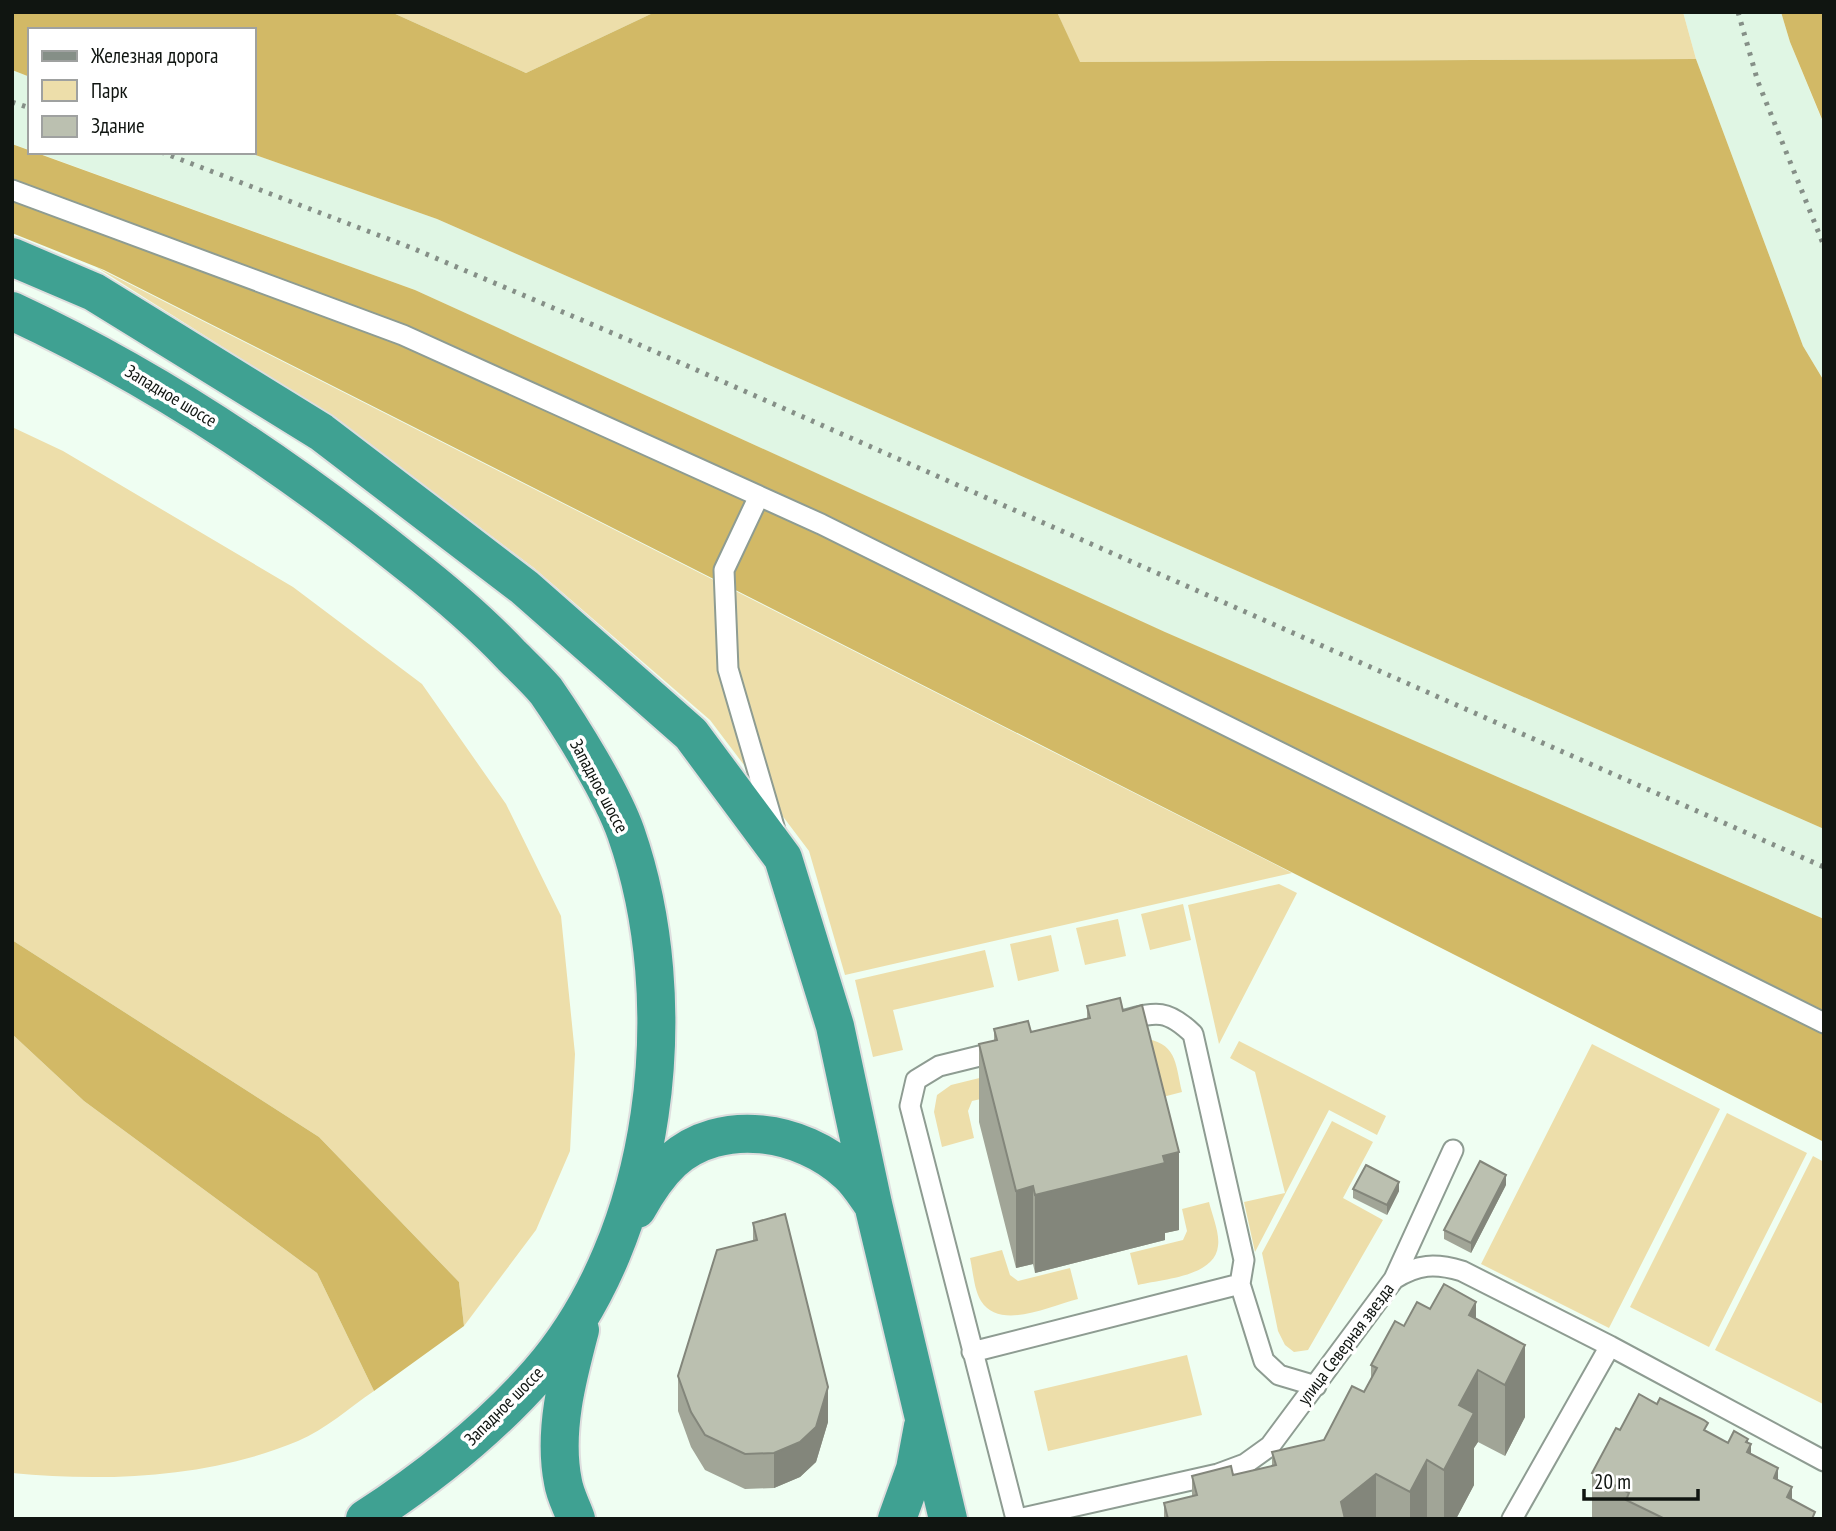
<svg xmlns="http://www.w3.org/2000/svg" width="1836" height="1531" viewBox="0 0 1836 1531" font-family="'PT Sans Narrow',sans-serif">
<style>
.built{fill:#e0f6e4}
.green{fill:#eddeaa}
.forest{fill:#d2b966}
.lines{fill:none;stroke-linecap:round;stroke-linejoin:round}
.lane-casing{stroke:#8e9c92;stroke-width:23}
.highway-casing{stroke:#dedede;stroke-width:42}
.lane{stroke:#fff;stroke-width:19}
.highway{stroke:#3fa192;stroke-width:38}
.rail{stroke:#858f87;stroke-width:5;stroke-dasharray:3.5 7;stroke-linecap:butt}
.wall{fill:#a1a597}
.shaded-wall{fill:#83867b}
.building{fill:#bbc0b0;stroke:#83867b;stroke-width:2}
.labels{text-anchor:middle;stroke-width:7;stroke-linejoin:round;paint-order:stroke}
.street-label{font-size:18px;fill:#101511;stroke:#fff}
</style>
<rect width="100%" height="100%" fill="#effef2"/>
<!-- built -->
<path class="built" d="M1683,12h98l9,30 34,83v256l-21,-35 -107,-287z
M12,70l18,7v73l-18,-6z
M35,152h212l190,67 1387,610v90l-671,-292 -738,-337z"/>
<!-- green -->
<path class="green" d="M391,12h264l-129,61z
M1057,12h626l13,47 -617,3z
M96,267l1196,606 -447,102 -36,-124 -99,-131 -176,-152 -199,-150z
M12,427l51,24 230,136 129,97 84,120 55,112 14,138 -5,97 -34,79 -72,96 -5,-44 -140,-145 -307,-197z
M1279,884l18,9 -78,151 -31,-139z
M1183,904l8,36 -41,10 -9,-36z
M1118,919l8,37 -41,9 -9,-37z
M1051,935l8,36 -41,10 -8,-37z
M985,950l9,37 -101,23 10,40 -30,7 -18,-77z
M12,1034l72,67 233,172 57,118c-24,16 -49,39 -76,50 -88,37 -193,41 -286,32z
M1141,1038c36,4 34,24 41,54l-27,7z
M1239,1041l147,75 -9,19 -48,-25 -74,142 -11,-50 41,-9 -30,-121 -25,-14z
M1592,1044l128,65 -111,219 -128,-64z
M1024,1067l5,21 -57,13 -4,10 6,27 -32,9 -8,-35 3,-17 14,-10z
M1727,1113l80,40 -98,194 -79,-40z
M1332,1121l41,21 -30,56 40,22 -75,130 -14,2 -9,-7 -7,-14 -16,-78z
M1813,1156l11,6 -1,242 -108,-54z
M1209,1202c3,13 11,31 9,44 -3,31 -56,33 -80,39l-8,-32 53,-13 4,-9 -5,-22z
M1002,1250l8,25 8,6 52,-13 8,31c-28,7 -78,32 -97,2 -7,-11 -8,-30 -11,-43z
M1187,1355l15,60 -154,36 -14,-60z"/>
<!-- forest -->
<path class="forest" d="M12,12h379l135,61 129,-61h402l23,50 616,-3 107,287 21,35v448l-1387,-610 -190,-67h7v-122h-224v47l-18,-7z
M1781,12h43v112l-34,-82z
M12,144l403,146 750,342 659,287v223l-1720,-872 -92,-37z
M12,940l307,197 140,145 5,44 -90,65 -57,-118 -233,-172 -72,-67z"/>
<g class="lines">
<!-- lane casing -->
<g class="lane-casing">
<path id="lane" d="M12,190l391,145 418,189 1003,499
M759,496l-35,74 4,99 47,161
M1004,1050l-65,16 -23,14 -6,26 106,413
M1394,1279l59,-129
M1240,1284l24,77 15,14 37,11
M1610,1346l214,115
M972,1352l268,-68 4,-24 -51,-226c-27,-26 -37,-22 -71,-13
M1018,1519l200,-45 27,-10 25,-18 124,-167c24,-15 41,-16 68,-8l148,75 -98,173"/>
</g>
<!-- highway casing -->
<g class="highway-casing">
<path id="highway" d="M12,257l82,35 227,140 203,155 167,147 92,124 52,168 38,178 75,315
M12,311c144,67 274,154 397,253 37,29 71,58 103,92 11,11 24,23 34,35 25,36 66,102 80,142 59,169 33,402 -87,540 -50,57 -111,105 -174,146
M637,1209c10,-18 20,-34 35,-48 49,-44 130,-31 176,12 9,8 16,19 23,29
M576,1519c-4,-12 -11,-24 -13,-37 -10,-50 4,-103 17,-152
M897,1519l18,-50 8,-43"/>
</g>
<!-- lane -->
<use href="#lane" class="lane"/>
<!-- highway -->
<use href="#highway" class="highway"/>
<!-- rail -->
<path class="rail" d="M1738,12l20,70 66,164
M12,102l18,6
M161,152l251,96 212,90 1200,529"/>
</g>
<!-- wall -->
<path class="wall" d="M1087,1006l92,224 -14,3v7l-130,33 -2,-9 -17,4 -37,-146v-78l15,-3v-12l37,3 56,-14z
M1506,1185l-35,68 -27,-14v-9z
M1353,1189l46,2 -12,24 -34,-17z
M753,1223l75,199 -12,40 -16,15 -26,11 -29,1 -40,-19 -14,-23 -13,-36v-35l75,-135z
M1430,1309l46,10 49,98 -20,39 -27,-14 -4,6v37l-18,34h-292v-16l28,-7v-20l41,-1 39,-9v-14l52,-12 40,-48 7,-13v-14l33,-39z
M1620,1430l88,2 20,11 20,-1 3,12 27,26 14,20 23,19h-223v-46z"/>
<!-- shaded-wall -->
<path class="shaded-wall" d="M1179,1152v78l-14,3v7l-130,33v-78l128,-39z
M1506,1175v10l-35,68v-10z
M1399,1182v9l-12,24v-10z
M1033,1186v78l-17,4v-77z
M1476,1302v71l2,-3v72l-4,6v37l-18,34h-12v-49l15,-65 10,-90z
M1525,1345v72l-20,39v-71z
M828,1387v35l-12,40 -16,15 -26,11v-35z
M1748,1439v12l3,-7v62l-5,-64z
M1427,1460v59h-17v-27z
M1778,1468v51l-4,-41z
M1376,1474v45h-35v-17z
M1792,1487v32l-5,-22z"/>
<!-- building -->
<path class="building" d="M1120,998l3,13 19,-6 37,147 -16,4 2,7 -130,32 -2,-9 -17,5 -37,-147 18,-4 -3,-11 34,-8 3,11 59,-14 -3,-12z
M1480,1161l26,14 -35,68 -27,-13z
M1366,1165l33,17 -12,23 -34,-16z
M785,1214l43,173 -12,40 -16,15 -26,11 -29,1 -40,-19 -14,-23 -13,-36 39,-126 40,-10 -4,-17z
M1444,1284l32,18 -7,13 56,30 -20,40 -27,-15 -19,35 15,8 -30,57 -17,-10 -17,32 -34,-18 -35,28 4,17h-177l-4,-16 33,-8 -5,-19 39,-10 2,9 43,-10 -4,-13 52,-12 28,-54 12,6 13,-24 -6,-3 24,-44 9,5 13,-24 13,7z
M1639,1394l18,10 3,-6 44,22 4,3 -4,7 24,13 6,-12 14,8 -2,3 5,2 -4,8 31,16 -4,10 18,9 -5,10 28,15 -3,7h-147l-39,-19 3,-7 -37,-20 24,-45 4,2z"/>
<g class="labels">
<!-- street labels -->
<g class="street-label">
<text transform="translate(171 396) rotate(31)" y="6">Западное шоссе</text>
<text transform="translate(599 786) rotate(62)" y="6">Западное шоссе</text>
<text transform="translate(1346 1344) rotate(-53)" y="6">улица Северная звезда</text>
<text transform="translate(504 1406) rotate(-45)" y="6">Западное шоссе</text>
</g>
</g>
<!-- border -->
<rect width="1836" height="1531" fill="none" stroke="#101511" stroke-width="28"/>
<!-- legend -->
<rect x="28" y="28" width="228" height="126" fill="#ffffff" stroke="#9fa1a0" stroke-width="2"/>
<rect x="42" y="51" width="35" height="10" fill="#858f87" stroke="#9fa1a0" stroke-width="2"/>
<text x="91" y="63" font-size="21" fill="#101511">Железная дорога</text>
<rect x="42" y="80" width="35" height="21" fill="#eddeaa" stroke="#9fa1a0" stroke-width="2"/>
<text x="91" y="98" font-size="21" fill="#101511">Парк</text>
<rect x="42" y="116" width="35" height="21" fill="#bbc0b0" stroke="#9fa1a0" stroke-width="2"/>
<text x="91" y="133" font-size="21" fill="#101511">Здание</text>
<!-- scale -->
<path d="M1584 1489v10h114v-10" fill="none" stroke="#101511" stroke-width="3.5"/>
<text x="1594" y="1489" font-size="21" fill="#101511" stroke="#ffffff" stroke-width="5" paint-order="stroke">20 m</text>
</svg>
